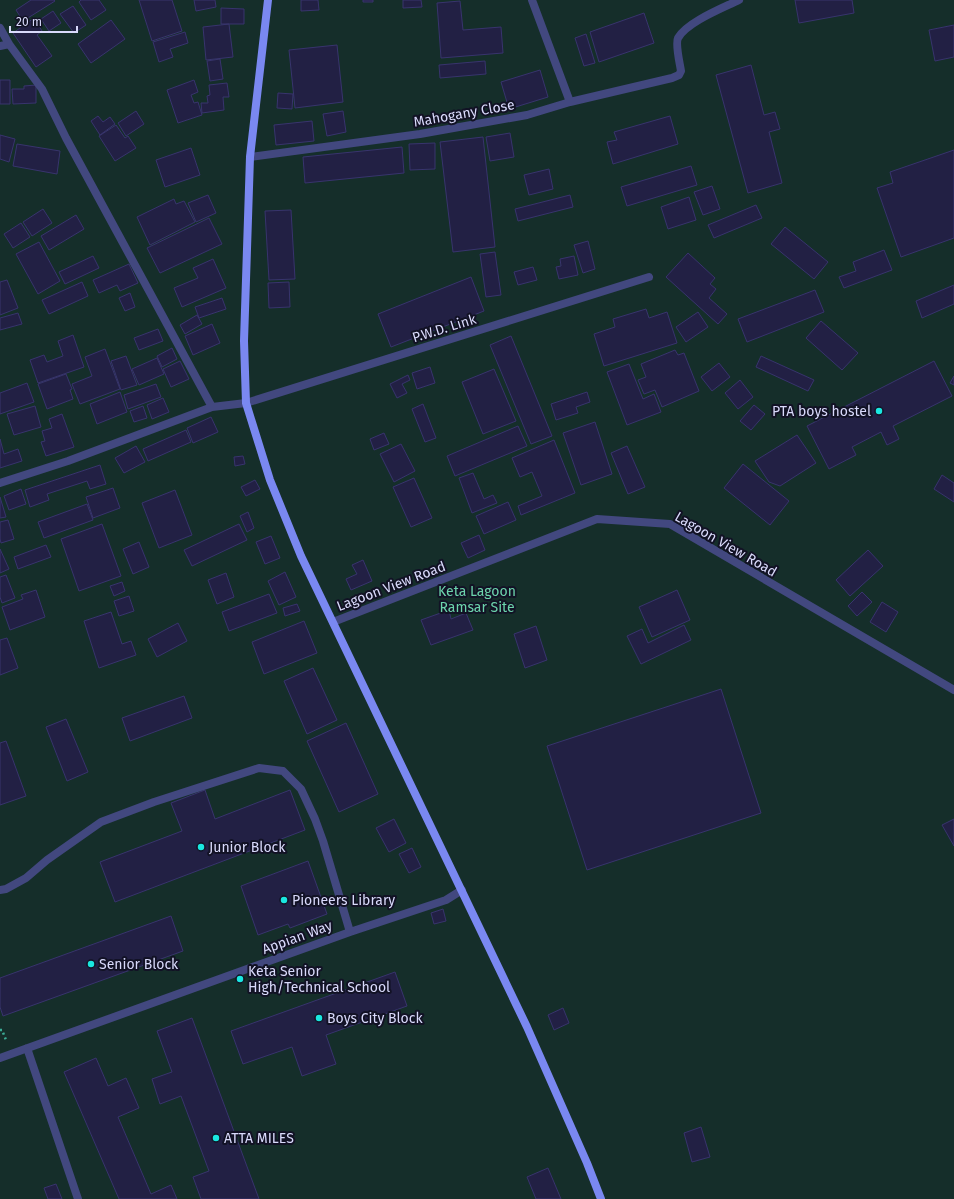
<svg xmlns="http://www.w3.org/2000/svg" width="954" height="1199" viewBox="0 0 954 1199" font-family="'Fira Sans',sans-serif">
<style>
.green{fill:#152e2a}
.building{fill:#222044;stroke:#38346d}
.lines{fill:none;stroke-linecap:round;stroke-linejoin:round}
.path{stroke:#3cac96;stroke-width:2.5;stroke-dasharray:2 3;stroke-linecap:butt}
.service{stroke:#42487f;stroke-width:8}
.minor{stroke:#42487f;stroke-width:8}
.secondary{stroke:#7a88f1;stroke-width:8}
.poi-dot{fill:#1ae7e0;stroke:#121225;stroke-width:1.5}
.labels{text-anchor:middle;stroke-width:4;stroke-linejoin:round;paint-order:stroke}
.street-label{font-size:14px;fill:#d9dafb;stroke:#121225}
.poi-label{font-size:14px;fill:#d9dafb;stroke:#121225;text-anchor:start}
.park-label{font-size:14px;fill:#6cd4ac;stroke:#121225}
</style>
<rect width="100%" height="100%" fill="#121225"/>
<!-- green -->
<path class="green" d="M0,0h954v1199h-954z"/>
<!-- building -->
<path class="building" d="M31,0h23l1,1 -32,20 -7,-11z
M81,0h18l7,10 -15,10 -12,-18z
M139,0h33l10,31 -30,10z
M194,0h21l1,7 -20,4z
M301,0h17l1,10 -18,1z
M363,0h10v2h-10z
M403,0h18l1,7 -19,1z
M795,0h57l2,13 -55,10z
M460,1l3,29 38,-3 2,26 -62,5 -4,-55z
M73,6l13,19 -12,8 -14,-19z
M221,8l23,1v15h-23z
M53,11l8,12 -12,8 -8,-12z
M644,13l10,30 -55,19 -9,-30z
M34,18l8,13 -5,4 15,21 -16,11 -23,-34z
M111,20l14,19 -34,24 -13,-19z
M229,24l4,33 -27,3 -3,-33z
M954,25v32l-19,4 -6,-31z
M185,32l3,11 -18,6 3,8 -14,5 -6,-20z
M586,34l9,29 -11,3 -9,-28z
M337,45l6,57 -48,6 -6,-58z
M220,59l3,20 -13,2 -3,-20z
M485,61l1,13 -46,4 -1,-13z
M751,65l13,50 11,-3 5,17 -11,3 13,51 -34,10 -32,-118z
M540,70l8,27 -39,12 -8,-27z
M0,80h10v24h-10z
M194,80l4,12 -7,3 3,8 4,-1 4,13 -24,8 -11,-33z
M227,83l2,14h-6l1,13 -22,3 -1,-10h7l-1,-7 3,-1 -1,-10z
M36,85v18l-23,1 -1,-15h12v-3z
M278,93l15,1 -1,15 -15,-1z
M136,111l8,13 -18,12 -8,-13z
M343,111l3,21 -19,4 -4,-22z
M98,116l5,6 7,-5 5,7 -15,11 -9,-14z
M670,116l8,28 -65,20 -6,-22 10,-2 -3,-8z
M312,121l2,20 -38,4 -2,-20z
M116,125l9,13 3,-2 8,12 -21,13 -16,-25z
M510,133l4,24 -24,4 -4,-24z
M0,135l15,4 -6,23 -9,-3z
M483,137l12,110 -42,5 -13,-110z
M435,143v26l-25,1 -1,-26z
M17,144l43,7 -3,23 -44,-8z
M402,147l2,26 -99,10 -2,-26z
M191,148l9,27 -35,12 -9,-27z
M954,150v88l-53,19 -24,-69 16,-5 -3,-11z
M691,166l6,19 -70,21 -6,-19z
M549,169l4,20 -24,6 -5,-20z
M712,186l8,23 -17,6 -9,-23z
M208,195l8,18 -20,9 -8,-19z
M570,195l3,12 -55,14 -3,-12z
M689,197l7,23 -28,9 -7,-22z
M174,199l2,5 8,-3 11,21 -45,23 -13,-28z
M756,205l6,13 -48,20 -6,-13z
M43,209l9,14 -20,13 -9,-14z
M291,210l4,69 -26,1 -4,-69z
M76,215l8,14 -35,21 -8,-14z
M209,218l13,26 -62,29 -13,-25z
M21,223l9,14 -17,11 -9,-14z
M785,227l43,35 -14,17 -43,-35z
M588,241l7,28 -12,4 -9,-28z
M39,242l21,39 -22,13 -22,-40z
M884,250l8,20 -48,18 -5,-11 17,-6 -3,-9z
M495,252l6,43 -15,2 -6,-43z
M688,253l27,25 -5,6 6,5 -7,9 18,16 -9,10 -52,-47z
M93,256l6,12 -34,16 -6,-12z
M574,256l4,19 -19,4 -3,-12 5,-1 -1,-7z
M213,259l13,29 -44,19 -8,-19 24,-10 -5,-10z
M129,264l9,19 -18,8 -3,-6 -18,8 -6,-13z
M533,267l4,13 -19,5 -4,-13z
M471,277l13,34 -93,36 -13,-33z
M7,280l11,28 -18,7v-33z
M82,282l6,14 -39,18 -7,-14z
M289,282l1,25 -21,1 -1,-25z
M954,285v19l-32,14 -6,-17z
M815,290l9,22 -77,30 -9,-23z
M130,293l5,14 -10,4 -6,-13z
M222,298l4,11 -27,9 -4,-11z
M646,309l3,9 18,-6 10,31 -73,23 -10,-32 21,-7 -2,-8z
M698,312l10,15 -22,15 -10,-15z
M18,313l4,11 -22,6v-12z
M197,315l5,9 -17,10 -5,-9z
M821,321l37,32 -16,17 -36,-32z
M212,324l8,19 -27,12 -8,-19z
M158,329l5,12 -24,9 -5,-12z
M73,335l11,32 -46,16 -8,-23 14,-5 3,7 16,-6 -5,-15z
M511,336l41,100 -21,8 -41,-99z
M172,348l5,11 -15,8 -5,-11z
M105,349l15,40 -40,15 -8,-20 20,-8 -7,-19z
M675,350l3,5 6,-2 15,38 -37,16 -7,-17 -11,4 -6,-14 8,-3 -5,-13z
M126,356l11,29 -16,5 -10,-29z
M761,356l53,24 -6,11 -52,-24z
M157,358l7,16 -25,11 -7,-16z
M180,361l9,18 -18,8 -8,-18z
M934,361l18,35 -59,30 6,13 -12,6 -6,-13 -29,15 4,8 -27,14 -22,-43z
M719,363l11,14 -18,14 -11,-14z
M629,364l14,35 11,-5 7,18 -34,13 -20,-53z
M430,367l5,16 -18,6 -5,-16z
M494,369l22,52 -33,13 -21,-52z
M66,374l6,15 -2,1 3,9 -26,10 -9,-25z
M408,375l2,5 -8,4 5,9 -10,5 -7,-14z
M954,376v9l-4,-2z
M740,380l13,17 -15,12 -13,-16z
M27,383l7,19 -34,12v-21z
M156,384l5,13 -33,12 -4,-14z
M120,392l7,20 -30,12 -7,-20z
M587,392l3,10 -14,5 2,6 -22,7 -5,-16z
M163,398l6,14 -17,7 -5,-14z
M423,404l13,34 -11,4 -13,-33z
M754,405l11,9 -14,16 -11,-9z
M35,406l6,21 -27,8 -7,-21z
M143,406l4,12 -13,4 -4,-11z
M62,414l12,33 -28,9 -5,-14 4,-1 -3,-10 10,-3 -3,-9z
M211,417l7,15 -25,11 -6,-15z
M595,422l17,52 -31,11 -18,-52z
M518,426l9,20 -72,30 -8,-20z
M186,430l5,12 -43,19 -5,-12z
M384,433l5,11 -15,6 -4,-11z
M797,435l19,28 -36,23 -11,-4 -14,-21z
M0,439l4,15 14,-5 4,12 -22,7z
M554,440l21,53 -54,22 -3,-9 24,-10 -10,-24 -12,5 -8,-19z
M401,444l14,27 -21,11 -14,-28z
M136,446l9,16 -21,11 -9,-15z
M627,446l18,41 -17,7 -17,-41z
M243,456l2,8 -10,2 -1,-9z
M743,464l46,37 -19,24 -46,-37z
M100,465l6,19 -16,5 -3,-8 -40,13 2,6 -19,7 -5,-17z
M473,473l11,26 9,-4 4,8 -25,10 -13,-35z
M942,475l12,8v19l-20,-13z
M414,478l18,40 -21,9 -18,-40z
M255,480l5,9 -14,7 -5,-9z
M113,488l7,20 -27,10 -7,-21z
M21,489l5,15 -17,6 -5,-14z
M175,490l17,45 -33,13 -17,-45z
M0,497l6,20 -6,1z
M508,502l8,18 -32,14 -8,-18z
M87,504l6,16 -49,18 -6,-16z
M248,512l6,16 -7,4 -7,-16z
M8,520l6,19 -13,4 -1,-4v-17z
M102,524l19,52 -42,15 -18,-52z
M239,524l8,16 -55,26 -8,-16z
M479,535l6,15 -17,8 -7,-15z
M271,536l9,22 -15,6 -9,-22z
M139,542l10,25 -16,7 -10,-25z
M46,545l5,12 -33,12 -4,-12z
M0,549l9,20 -9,4z
M868,550l15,16 -33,30 -14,-16z
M363,560l9,21 -21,9 -5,-11 11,-5 -5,-9z
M285,572l11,25 -17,8 -11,-24z
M226,573l8,24 -17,7 -9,-24z
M6,575l9,23 -13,5 -2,-6v-20z
M122,582l3,9 -11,5 -4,-10z
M36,590l9,27 -35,13 -8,-23 21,-8 -2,-4z
M677,590l13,30 -38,17 -13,-30z
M862,592l10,10 -15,14 -9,-10z
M269,594l8,19 -48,18 -7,-19z
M129,596l5,15 -15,5 -5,-15z
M882,602l16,10 -12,20 -16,-10z
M297,604l3,7 -15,5 -2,-8z
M449,610l2,9 15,-6 7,17 -42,15 -10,-25z
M111,612l11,32 9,-3 5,14 -37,13 -15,-47z
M304,621l13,32 -53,21 -12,-32z
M178,623l9,18 -30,16 -9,-18z
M684,625l7,15 -50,24 -14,-28 15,-7 6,14z
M536,626l11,34 -22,8 -11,-34z
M7,638l11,30 -18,7v-35z
M313,668l24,52 -30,14 -23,-53z
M721,689l40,124 -174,57 -40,-124z
M184,696l8,22 -62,23 -8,-23z
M66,719l22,53 -21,9 -21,-54z
M346,723l32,71 -39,18 -32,-71z
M6,741l20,55 -26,9v-62z
M205,790l10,29 75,-29 15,40 -190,72 -15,-40 82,-31 -11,-28z
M394,819l12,24 -17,9 -13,-24z
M954,819v27l-12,-21z
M412,848l9,19 -12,6 -10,-19z
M308,861l19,53 -37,14 -2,-4 -30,11 -17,-49z
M443,909l3,12 -12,3 -3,-11z
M171,916l12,35 -180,65 -3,-9v-29z
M395,972l12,34 -81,29 10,29 -34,12 -10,-29 -49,17 -12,-33z
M563,1008l6,15 -15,7 -6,-15z
M192,1018l67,181h-58l-8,-22 16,-6 -28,-75 -21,8 -8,-25 20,-7 -15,-41z
M96,1058l12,28 18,-8 13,30 -21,9 33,77 20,-9 6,14h-58l-55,-127z
M701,1127l9,30 -18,5 -8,-29z
M548,1168l13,31h-25l-9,-22z
M56,1184l6,15h-14l-4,-11z"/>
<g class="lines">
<!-- path -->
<path class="path" d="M0,1030h2l4,10"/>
<!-- service -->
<path class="service" d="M0,890l6,-1 20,-11 21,-18 54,-38 53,-20 105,-34 24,3 18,18 14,30 8,22 27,91
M27,1048l51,151
M0,1058l350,-126 96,-32 16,-10"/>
<!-- minor -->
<path class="minor" d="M532,0l38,102
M0,28l9,16 33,45 24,49 146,269
M0,46l9,-2
M250,157l170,-23 107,-19 43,-13 102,-24 7,-3 2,-4c-1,-7 -6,-27 -3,-33 9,-16 45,-30 61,-38
M0,483l68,-22 144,-54 34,-4 403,-126
M333,622l264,-103 73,5 284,166"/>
<!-- secondary -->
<path class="secondary" d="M268,0l-18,157 -6,184 2,62 24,77 31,76 226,471 60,136 14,36"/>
</g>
<!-- markers -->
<g class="poi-dot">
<circle cx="879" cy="411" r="4"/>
<circle cx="201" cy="847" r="4"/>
<circle cx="284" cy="900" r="4"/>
<circle cx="91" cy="964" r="4"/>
<circle cx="240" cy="979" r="4"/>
<circle cx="319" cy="1018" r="4"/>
<circle cx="216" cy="1138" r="4"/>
</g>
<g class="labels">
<!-- street labels -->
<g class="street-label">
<text transform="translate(464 113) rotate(-10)" y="5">Mahogany Close</text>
<text transform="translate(444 328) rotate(-17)" y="5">P.W.D. Link</text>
<text transform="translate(726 544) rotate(30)" y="5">Lagoon View Road</text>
<text transform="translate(391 586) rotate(-21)" y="5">Lagoon View Road</text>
<text transform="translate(297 937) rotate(-20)" y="5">Appian Way</text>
</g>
<!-- poi labels -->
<g class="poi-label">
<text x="871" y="416" text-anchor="end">PTA boys hostel</text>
<text x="209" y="852">Junior Block</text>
<text x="292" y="905">Pioneers Library</text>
<text x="99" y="969">Senior Block</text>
<text x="248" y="976">Keta Senior<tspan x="248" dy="16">High/Technical School</tspan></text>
<text x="327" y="1023">Boys City Block</text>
<text x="224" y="1143">ATTA MILES</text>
</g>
<!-- park labels -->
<g class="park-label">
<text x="477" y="596">Keta Lagoon<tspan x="477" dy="16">Ramsar Site</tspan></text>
</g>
</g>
<!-- scale -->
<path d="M10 26v6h67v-6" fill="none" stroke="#d9dafb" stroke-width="2"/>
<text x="16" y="26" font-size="12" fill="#d9dafb" stroke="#121225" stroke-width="3" paint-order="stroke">20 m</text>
</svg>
